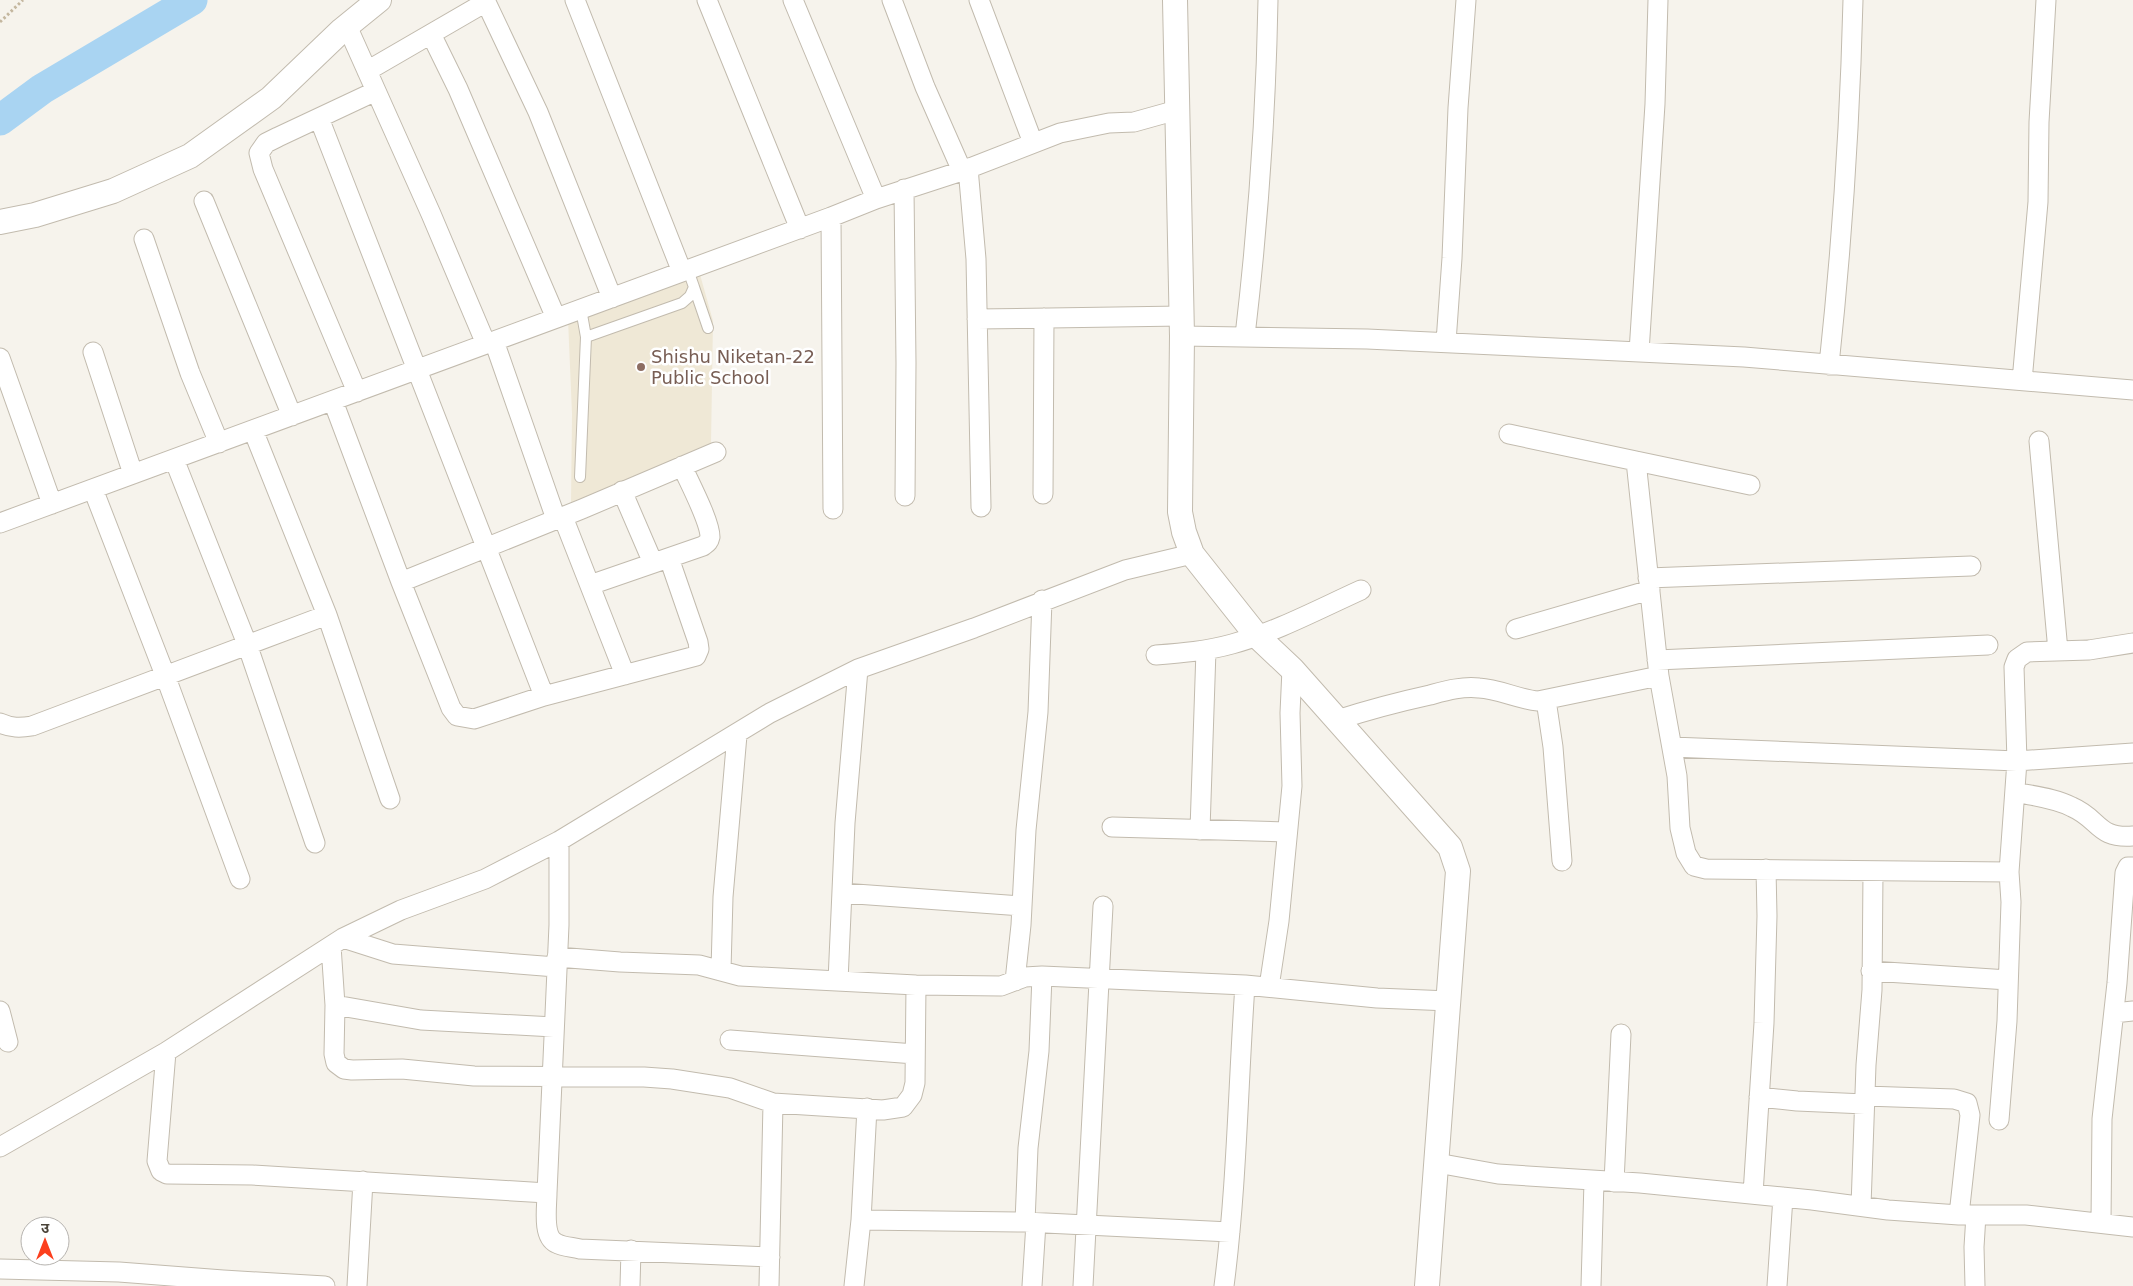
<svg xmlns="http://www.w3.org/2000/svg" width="2133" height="1286" viewBox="0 0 2133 1286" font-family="'DejaVu Sans','Noto Sans Devanagari',sans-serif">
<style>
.education{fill:#efe8d6}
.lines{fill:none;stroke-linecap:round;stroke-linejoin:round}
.river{stroke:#a9d4f2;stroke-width:31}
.service-casing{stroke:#c2bbae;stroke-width:12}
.minor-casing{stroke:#c2bbae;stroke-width:21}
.tertiary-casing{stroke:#c2bbae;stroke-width:26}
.path{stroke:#c4b79f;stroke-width:3;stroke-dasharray:2.5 2.5;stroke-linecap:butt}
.service{stroke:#fff;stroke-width:10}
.minor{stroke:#fff;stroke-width:19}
.tertiary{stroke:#fff;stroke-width:24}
.education-dot{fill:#8d6e63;stroke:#fff;stroke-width:2}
.labels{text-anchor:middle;stroke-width:5;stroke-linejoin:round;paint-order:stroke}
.education-label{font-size:18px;fill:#785e54;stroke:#fff;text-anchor:start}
</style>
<rect width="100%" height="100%" fill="#f6f3ec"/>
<!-- education -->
<path class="education" d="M699,271l14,50 -2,123 -140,60 1,-90 -4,-95z"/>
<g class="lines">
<!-- river -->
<path class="river" d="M0,120l42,-31 150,-89"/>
<!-- service casing -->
<g class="service-casing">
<path id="service" d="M694,287l14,41
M581,309l5,28 96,-34 8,-7 4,-9 -6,-17
M580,477l6,-140"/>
</g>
<!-- minor casing -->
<g class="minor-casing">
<path id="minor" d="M485,0l53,112 74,186
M575,0l107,272
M707,0l93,229
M793,0l83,199
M892,0l33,87 37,84
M979,0l54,143
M347,26l84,188 55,130
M431,34l27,55 98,229
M367,71l119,-69
M319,118l225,578
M968,168l8,91 5,248
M904,189l2,174 -1,133
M204,201l88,215
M831,217l2,292
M144,239l46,134 29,70
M977,319l205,-3
M1182,336l185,3 377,18 389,33
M1245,336c13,-111 21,-224 23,-336
M494,341l62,178
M1446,342l6,-84 6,-150 8,-108
M93,352l40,122
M1639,352l16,-248 3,-104
M0,358l52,146
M1829,365c13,-121 21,-243 24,-365
M2022,381l16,-179 1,-80 7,-122
M357,392l-94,-223 -4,-16 7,-10 12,-6 98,-46
M333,401l68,181 50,126 6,8 17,3 70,-23 152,-40 3,-7 -1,-7 -29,-84
M253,430l74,185 63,184
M1509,434l127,27 23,215 18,100 3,52 6,25 8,13 12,3 303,3
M2039,441l19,210
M174,459l73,185 68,199
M1636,461l114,24
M93,489l72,186 75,204
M622,491l31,72
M1043,494l1,-176
M563,517l62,158
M0,523l831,-306 45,-18 86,-28 98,-38 49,-10 25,-1 43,-12
M1648,578l323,-12
M401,582l181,-73 134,-57
M590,585l113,-39c4,-3 6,-4 7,-9 0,-16 -21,-55 -28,-71
M1516,629l134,-39
M1156,655c26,-2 51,-4 76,-11 44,-12 87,-35 129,-54
M1657,660l331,-15
M1546,700l7,47 9,114
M1337,720c31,-10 61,-18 93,-25 15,-4 32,-9 49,-7 20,1 38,11 59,13l121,-25
M0,723c11,5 20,5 32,3l295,-111
M1672,747l345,14 116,-8
M2015,792c18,4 40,6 57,15 28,12 25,32 61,29
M1112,827l174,5
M1200,830l6,-180
M559,841v84l-12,268c0,14 -5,43 9,50 7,4 16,4 24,6l190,8
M842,893l180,13
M343,938l50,16 163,13
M331,946l4,59 -1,49 2,9 8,6 8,1 50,-1 72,7 170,1 28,2 58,9 43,15 110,7 20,-3 9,-12 3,-12 1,-98
M557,957l63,5 79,3 41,11 176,9 85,1 24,-9 17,-1 -3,75 -11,97 -3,74
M721,970l2,-73 14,-162
M1871,971l137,9
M1042,976l203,9 132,13 72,3
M838,981l7,-158 13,-154
M1015,981l6,-56 5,-95 12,-118 4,-112
M1269,987l10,-66 13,-135 -2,-73 2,-44
M335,1005l86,15 133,7
M0,1011l8,31
M2114,1013l19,-2
M730,1040l185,14
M166,1052l-9,109 4,10 6,3 85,1 295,18
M1865,1096l89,3 13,4 3,12 -11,100
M1759,1097l38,4 68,3
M1999,1120l8,-99 4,-119 -2,-30 8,-111 -3,-94 3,-8 10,-7 62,-2 44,-7
M0,1147l166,-95 177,-114 58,-28 84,-31 74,-38 211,-128 88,-44 116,-41 151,-58 67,-16
M1437,1163l61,11 142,9 172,17 76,10 71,5h67l107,12
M1614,1182l7,-148
M1753,1194l11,-171 3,-107 -1,-47
M1861,1206l5,-141 6,-75 1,-118
M861,1220l164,2 205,10
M2101,1222l1,-103 15,-136 8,-110 3,-6h5
M0,1269l119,3 104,8 102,6
M357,1286l6,-105
M630,1286l1,-36
M769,1286l4,-183
M854,1286l7,-66 6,-112
M1032,1286l4,-63
M1083,1286l20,-380
M1224,1286c13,-100 14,-201 21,-301
M1591,1286l3,-105
M1777,1286l6,-89
M1975,1286l-1,-39 2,-32"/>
</g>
<!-- tertiary casing -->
<g class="tertiary-casing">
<path id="tertiary" d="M1175,0l7,336 -2,176 4,20 8,22 65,82 35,33 158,178 8,24 -31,415
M0,222l35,-7 78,-24 77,-35 81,-58 71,-68 37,-30"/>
</g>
<!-- path -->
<path class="path" d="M0,22l23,-22"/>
<!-- service -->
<use href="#service" class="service"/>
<!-- minor -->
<use href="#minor" class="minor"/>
<!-- tertiary -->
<use href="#tertiary" class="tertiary"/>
</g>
<!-- markers -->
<circle class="education-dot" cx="641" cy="367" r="5"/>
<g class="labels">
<!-- education labels -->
<g class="education-label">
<text x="651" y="363">Shishu Niketan-22<tspan x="651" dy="21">Public School</tspan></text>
</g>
</g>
<!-- north arrow -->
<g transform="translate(45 1241)"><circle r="24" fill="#ffffff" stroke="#b7b4b0"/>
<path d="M0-4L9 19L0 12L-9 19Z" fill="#fc3f1d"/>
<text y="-8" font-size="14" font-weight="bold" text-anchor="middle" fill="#4b4439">उ</text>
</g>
</svg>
